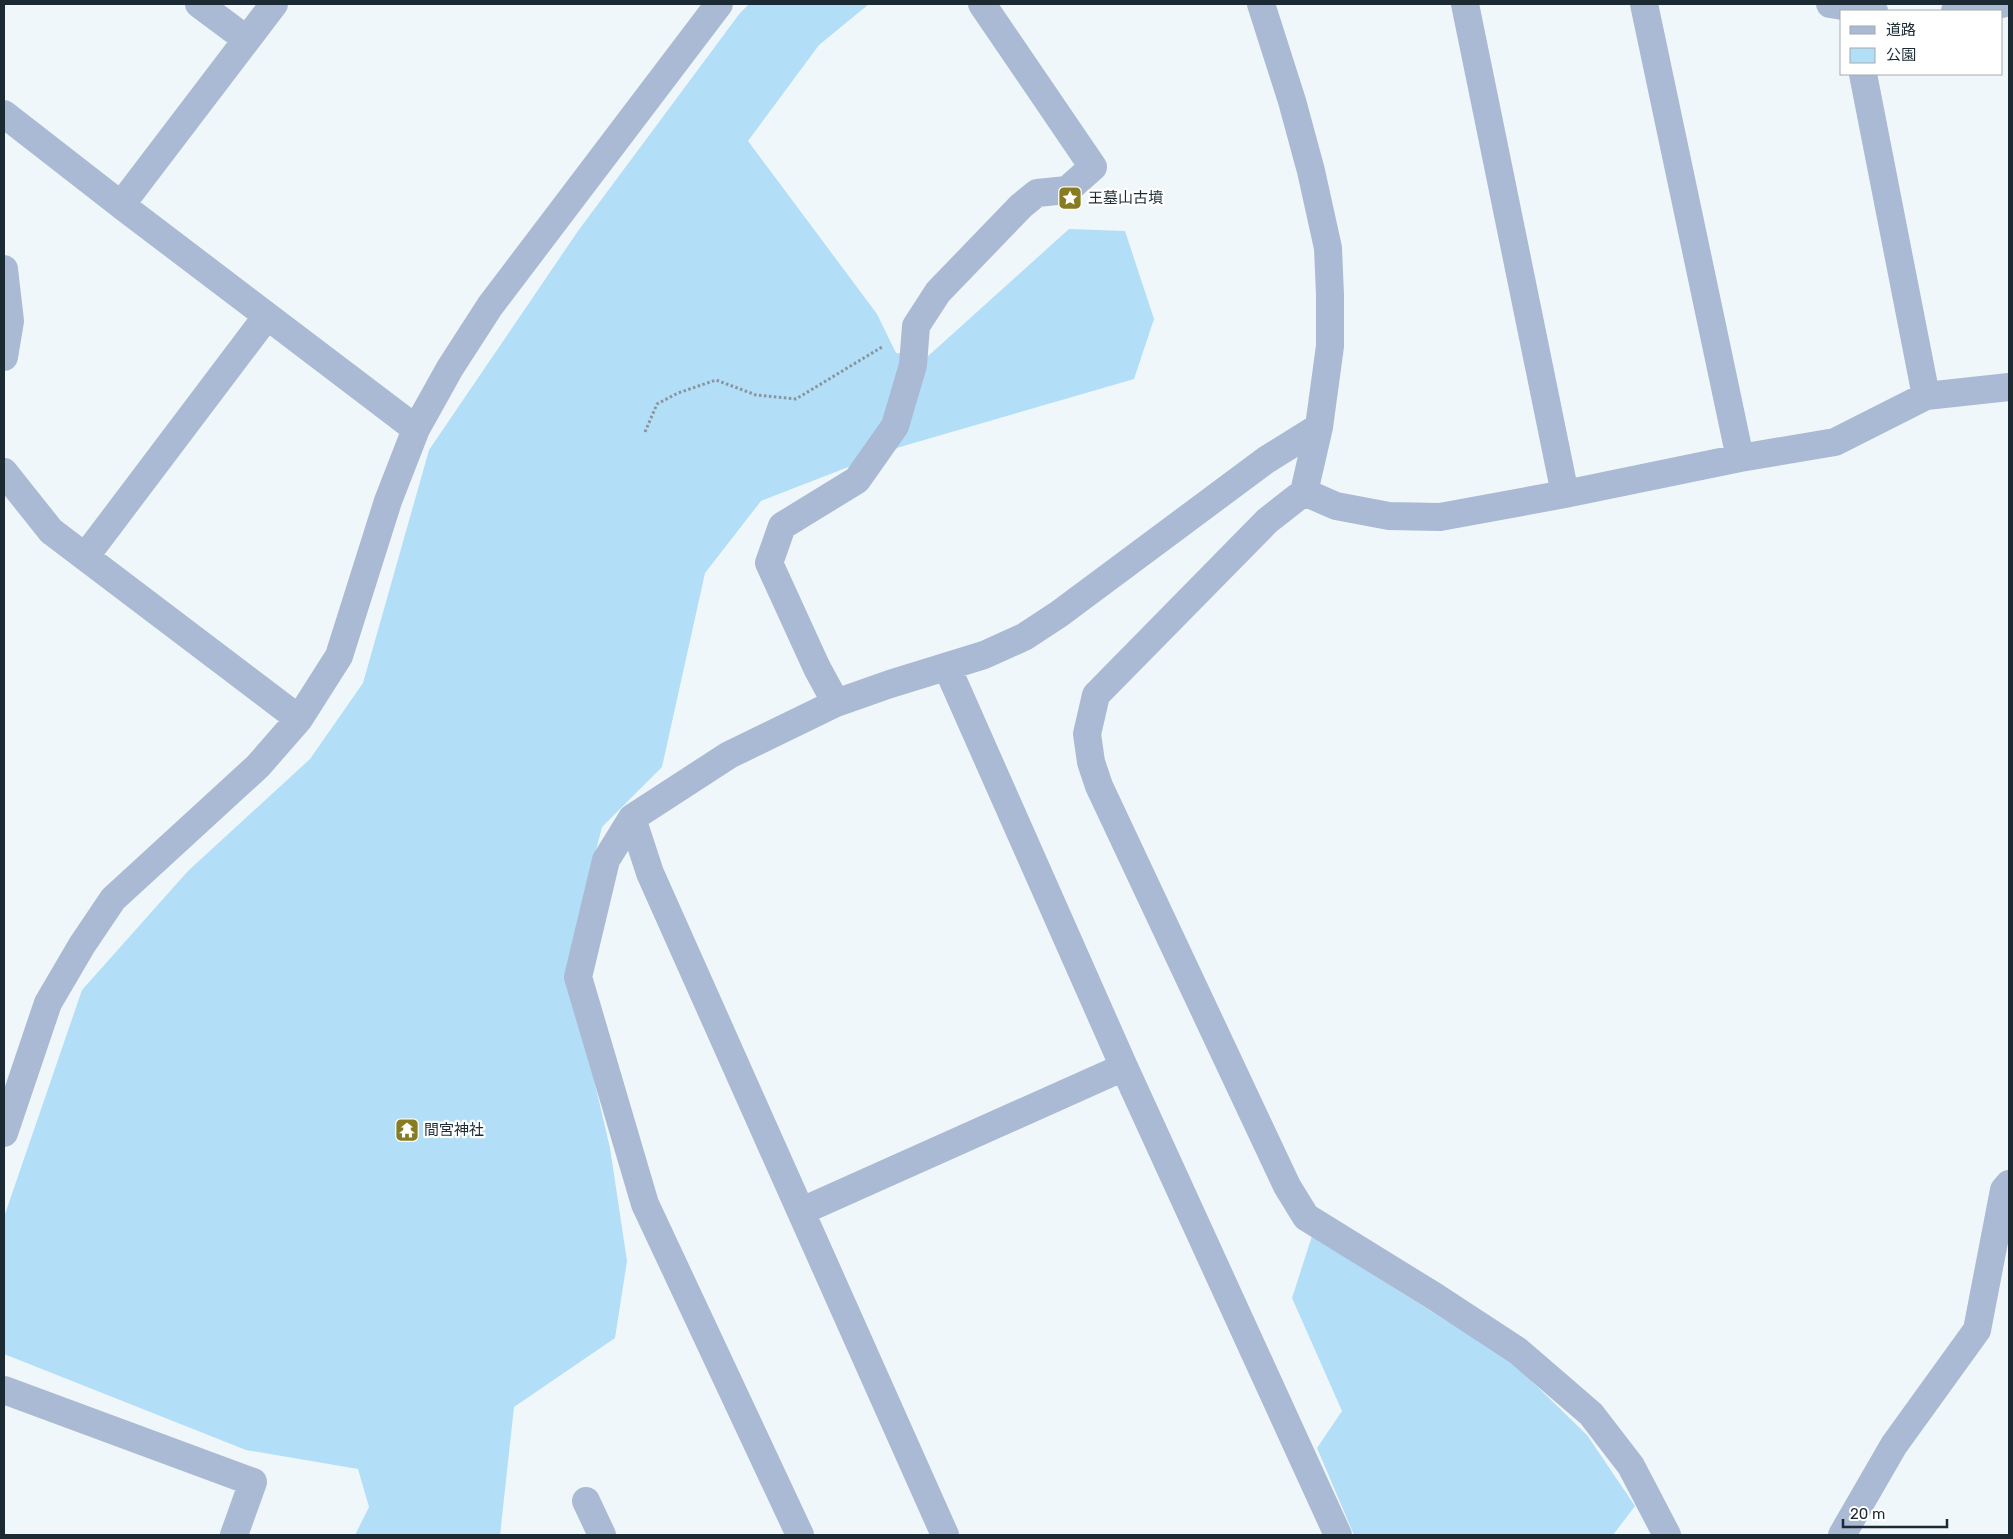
<svg xmlns="http://www.w3.org/2000/svg" width="2013" height="1539" viewBox="0 0 2013 1539" font-family="Rubik,'Noto Sans JP',sans-serif">
<style>
.green{fill:#b2def8}
.lines{fill:none;stroke-linecap:round;stroke-linejoin:round}
.path{stroke:#8a949b;stroke-width:3;stroke-dasharray:2.5 2.5;stroke-linecap:butt}
.minor{stroke:#aabad4;stroke-width:28}
.labels{text-anchor:middle;stroke-width:4.5;stroke-linejoin:round;paint-order:stroke}
.poi-label{font-size:15px;fill:#1c2a33;stroke:#fff;text-anchor:start}
</style>
<rect width="100%" height="100%" fill="#f0f7fb"/>
<!-- green -->
<path class="green" d="M749,4h120l-50,41 -71,96 129,173 19,39 31,4 142,-128 56,2 29,88 -20,60 -234,68 -139,54 -56,72 -43,194 -60,60 -35,137 43,184 17,113 -12,77 -101,69 -14,128h-145l14,-28 -11,-38 -112,-19 -242,-96v-137l78,-227 106,-119 122,-112 53,-76 66,-233 149,-219 162,-218z
M1312,1236l200,126 75,73 48,71 -22,29h-259l-37,-87 25,-37 -50,-113z"/>
<g class="lines">
<!-- path -->
<path class="path" d="M645,432l12,-28 21,-11 38,-13 40,15 40,4 86,-52"/>
<!-- minor -->
<path class="minor" d="M199,4l47,35
M1261,4l31,97 19,70 17,77 2,47v51l-11,81 -15,65 -37,29 -171,174 -9,39 4,28 8,24 188,400 19,31 128,79 84,55 73,63 40,52 36,69
M1465,4l100,490
M1644,4l96,454
M1830,4l44,7
M1955,11l47,-7
M1863,74l63,322
M4,114l117,91 153,-201
M121,205l295,224
M4,269l6,52 -6,36
M4,472l47,59 248,188
M1304,492l32,14 53,10 51,1 125,-23 175,-36 95,-16 91,-46 83,-9
M85,557l182,-241
M947,667l177,400 214,468
M836,703l-19,-35 -48,-105 13,-37 75,-46 38,-54 18,-61 3,-39 22,-34 83,-86 16,-13 30,-3 26,-23 -111,-163
M632,818l18,55 295,662
M4,1133l44,-130 34,-58 31,-46 145,-133 41,-47 40,-63 49,-155 28,-72 34,-61 40,-62 229,-302
M802,1211l322,-144
M4,1390l249,92 -19,53
M586,1501l16,34
M800,1535l-155,-331 -67,-227 28,-117 26,-42 97,-63 107,-52 54,-19 94,-29 40,-18 35,-23 207,-154 53,-33
M1842,1535l52,-90 83,-115 27,-140 5,-6"/>
</g>
<!-- icons -->
<defs>
<g id="sight-square" transform="scale(1.25)"><rect x="-9" y="-9" width="18" height="18" rx="4" fill="#887c22" stroke="#fff"/><path d="M0-6L1.8-2.2L6-1.7L2.9 1.2L3.7 5.4L0 3.3L-3.7 5.4L-2.9 1.2L-6-1.7L-1.8-2.2Z" fill="#fff"/></g>
<g id="temple-square" transform="scale(1.25)"><rect x="-9" y="-9" width="18" height="18" rx="4" fill="#887c22" stroke="#fff"/><path d="M0-6L5-2H3V0L6.5 2.5H4V6H1.5V3h-3V6H-4V2.5H-6.5L-3 0V-2H-5Z" fill="#fff"/></g>
</defs>
<g fill-rule="evenodd">
<use href="#sight-square" x="1070" y="198"/>
<use href="#temple-square" x="407" y="1130"/>
</g>
<g class="labels">
<!-- poi labels -->
<g class="poi-label">
<text x="1088" y="203">王墓山古墳</text>
<text x="424" y="1135">間宮神社</text>
</g>
</g>
<!-- border -->
<rect width="2013" height="1539" fill="none" stroke="#1c2a33" stroke-width="10"/>
<!-- legend -->
<rect x="1840" y="10" width="162" height="65" fill="#ffffff" stroke="#a4aaad"/>
<rect x="1850" y="26" width="25" height="8" fill="#aabad4" stroke="#a4aaad"/>
<text x="1886" y="35" font-size="15" fill="#1c2a33">道路</text>
<rect x="1850" y="48" width="25" height="15" fill="#b2def8" stroke="#a4aaad"/>
<text x="1886" y="60" font-size="15" fill="#1c2a33">公園</text>
<!-- scale -->
<path d="M1843 1519v8h104v-8" fill="none" stroke="#1c2a33" stroke-width="2.5"/>
<text x="1850" y="1519" font-size="15" fill="#1c2a33" stroke="#ffffff" stroke-width="4" paint-order="stroke">20 m</text>
</svg>
